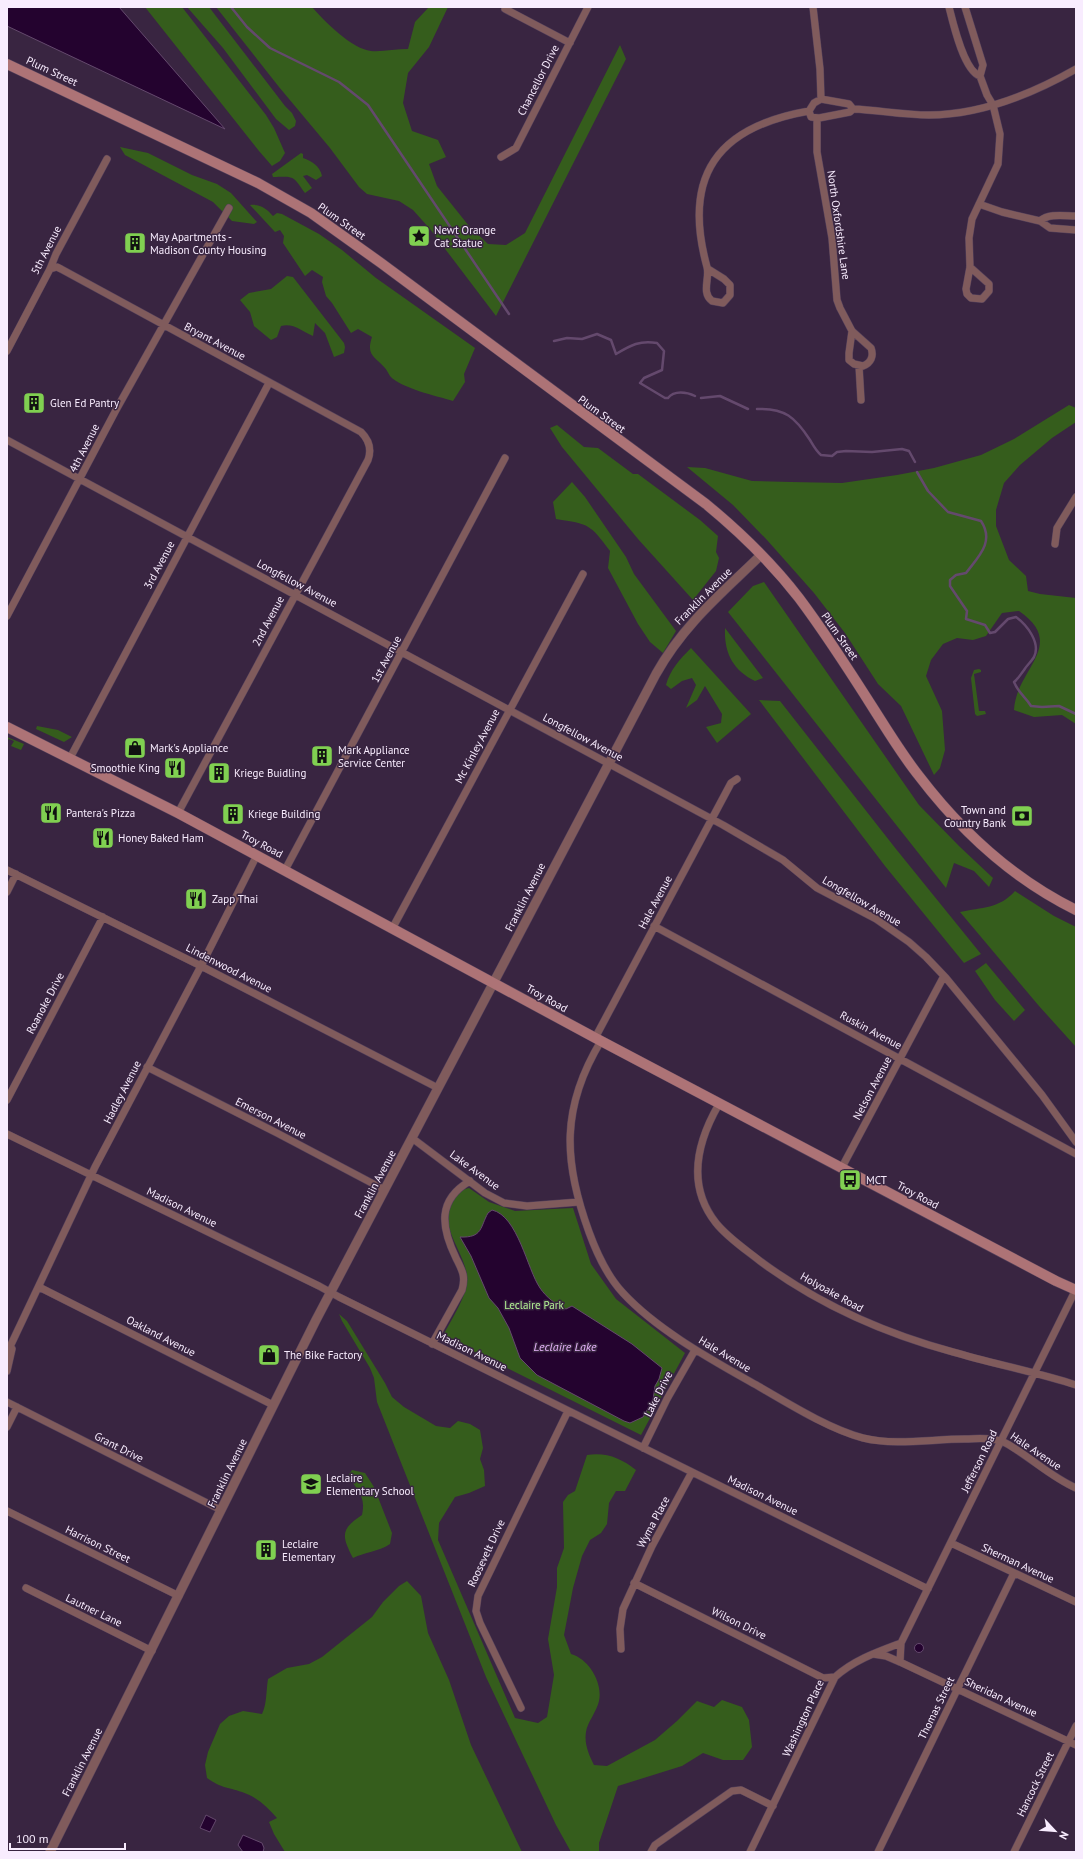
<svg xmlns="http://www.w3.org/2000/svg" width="1083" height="1859" viewBox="0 0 1083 1859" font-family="'PT Sans',sans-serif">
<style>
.green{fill:#355d1c}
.water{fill:#24032f;stroke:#64496d}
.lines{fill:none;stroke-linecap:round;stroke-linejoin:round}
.stream{stroke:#64496d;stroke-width:2.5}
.minor-casing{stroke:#54415b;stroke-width:8}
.tertiary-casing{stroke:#54415b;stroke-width:10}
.secondary-casing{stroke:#54415b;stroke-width:11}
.minor{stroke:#805b5c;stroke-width:7}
.tertiary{stroke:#805b5c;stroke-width:9}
.secondary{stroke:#ad7376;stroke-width:10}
.labels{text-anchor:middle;stroke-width:3;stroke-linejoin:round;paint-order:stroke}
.street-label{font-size:11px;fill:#f8ecfe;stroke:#392541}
.poi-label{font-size:11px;fill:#f8ecfe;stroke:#392541;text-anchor:start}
.park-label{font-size:11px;fill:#b4f394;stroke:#392541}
.water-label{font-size:12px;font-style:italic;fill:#e6b3fb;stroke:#392541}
</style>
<rect width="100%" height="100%" fill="#392541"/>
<!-- green -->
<path class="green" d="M145,7h37l84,108 8,13 11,25 -5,8 -8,5 -13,-15z
M187,7h22l76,99 7,7 4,8 -1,5 -6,4 -13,-11 -53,-71z
M216,7h96c12,14 40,42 59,44 11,1 25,-2 37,-2l7,-27 14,-15h19l-19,40 -21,26 -5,30 9,28 26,9 8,17 -17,7 8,22 32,40 19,18 18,1 19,-12 95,-188 6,14 -130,257 -66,-87 -17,-19 -14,-9 -32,-7 -8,-7 -29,-39 -51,-61z
M120,147l28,6 44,22 25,9 14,9 26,29 -3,2 -22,-3 -19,-19 -88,-47z
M301,153l2,1v4c9,3 17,8 19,18l-6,4 -9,-5 -4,1 9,12 -7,5c-12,-17 -10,-17 -32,-16l-1,-3z
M250,205c11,-1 17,4 23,11l4,-3 5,1 37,20 23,16 34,28 99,70 -11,26 1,8 -12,19c-16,-5 -53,-13 -63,-25 -2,-3 -3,-6 -5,-8 -11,-12 -19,-13 -13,-31l-14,-8 -7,4 -19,-30 -6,-7 -4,-14 1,-5 -11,-7 -7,6 -22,-33 1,-7 -4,-6 -5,2z
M287,276l6,1 51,66 1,4 -1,6 -10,4 -9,-24 -10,-10 -2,13c-12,-5 -19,-13 -32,-10l-4,11 -6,3 -17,-14 -4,-14 -10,-12 9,-7 22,-4z
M1069,405l7,3v14l-24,16 -32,27 -16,18 -8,27v16l13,34 17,16 2,15 12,3 36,4v126l-14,-9 -28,2 -20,-7c2,-41 54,-65 5,-99l-17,2 -16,23 -13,4 -16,-2 -14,6 -12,16 -5,16 16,35 3,39 -5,18 -6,7 -33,-69 -23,-22 -33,-51 -31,-40 -47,-53 -34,-35 -46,-38 18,1 47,13 39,1 51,1 55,-8 37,-7 47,-13 33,-16z
M557,425l27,22 14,1 35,26h5l62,46 18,16 -2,16 3,6 -3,13 -23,29 -55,-61 -76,-92 -12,-19z
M572,482l13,15 41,60 8,17 42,57 -13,22 -13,-11 -12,-18 -30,-56 2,-17c-20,-27 -21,-27 -54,-32l-3,-17z
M764,582l155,223 40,41 34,32 -4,9 -15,-16 -20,-8 -8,25 -218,-276 25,-26z
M725,628l38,50 -8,3c-22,-11 -31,-28 -30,-53z
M691,648l60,66 -34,29 -11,-16 15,-4 1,-9 -17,-28 -8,14 -11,8 10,-23 -4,-7 -10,3 -11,8 -5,-4c4,-15 14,-26 25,-37z
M979,669l2,1v2l-7,2 5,37h6l1,3 -9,2 -2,-2 -4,-36 3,-8z
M759,700l21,1 116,148 85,105 -17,9 -79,-97z
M37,726l21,4 14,7 -8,5 -28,-13z
M7,737l17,7 -3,6 -10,-4 3,-5 -5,-2 -2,2z
M1015,891l39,25 22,11v120l-37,-41 -79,-94c22,-5 39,-3 55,-21z
M986,963l39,47 -11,11 -19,-21 -20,-29z
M469,1188l20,14 26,9 58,-3 18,56 25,35 69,54 -44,82 -198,-99c8,-16 26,-42 24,-60 -3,-26 -32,-53 -13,-78 5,-6 7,-8 15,-10z
M339,1314l8,7 38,62 7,14 12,10 32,19 14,2 8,-7 12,3 10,6 3,18 -3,11 4,11 1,16 -16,7 -14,4 -16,26 -1,17 77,178 23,5 9,-6 7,-42 -6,-36 9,-52v-19l7,-20 -1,-46 5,-7 7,-4 12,-36c19,-3 34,3 49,15l-11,21h-9l-7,12 -2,21 -6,9 -11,7 -8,16 -9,32 -9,47 7,19c18,5 32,29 28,47 -2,10 -12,22 -13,31 -2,12 3,23 8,33l13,1 48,-26 22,-19 20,-20 17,6 8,-7 20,7 7,13 3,27 -9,13h-20l-20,-7 -21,13 -64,20 -19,57v9h-28l-15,-27 -70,-148 -109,-275 -3,-24 -4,-10 -28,-47z
M352,1470l13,3 9,14 18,46 -2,11c-12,8 -25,8 -37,14 -12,-23 -12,-29 9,-43 4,-19 -4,-24 -14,-39z
M407,1581l14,15 7,37 21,47 22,65 51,107h-237l-11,-18 -5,-12 8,-4c-10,-11 -20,-21 -35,-26 -15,-5 -21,-4 -35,-14l-2,-13 3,-13 12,-28 9,-8 14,-5 19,3c5,-10 4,-23 6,-35l19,-11 22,-4 13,-7 50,-40 11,-15 16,-16z"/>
<!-- water -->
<path class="water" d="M7,7h112l106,122 -218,-103z
M492,1210c26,6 35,59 48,78 6,9 16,17 26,21l6,-3 60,38 30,24 -3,11 -4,7 -2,14 -10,17 -13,6 -6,-2 -87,-46 -17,-17 -11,-30 -11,-20 -9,-10 -18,-42 -11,-19c23,1 20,-10 28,-24z
M914.5 1648a4.5 4.5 0 1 1 9 0a4.5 4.5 0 1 1-9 0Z
M206,1815l10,5 -6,12 -10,-4z
M243,1835l19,8 2,5 -1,4h-20l-5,-7z"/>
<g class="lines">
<!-- stream -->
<path class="stream" d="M231,7l16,20 23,21 69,34 29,23 141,209
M554,341l13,-3 15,1 15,-5 14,6 5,14c15,-9 24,-14 41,-11l7,8 -2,19 -18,8 -4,5 25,15h3c6,-8 19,-6 27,-2
M701,398l19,-2 28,13
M757,409c28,-1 38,8 53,31 3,5 6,11 11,15l11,1 5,-4 9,-1 26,1 30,-3 7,2 6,11
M917,472l11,19 20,21 33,9c14,21 -3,36 -15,52l-10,2 -6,5v6l17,25 -1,8 19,6 5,8 5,-1 13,-13 8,-2c11,8 25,26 18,40 -3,5 -7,8 -10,13 -4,5 -5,8 -10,12 5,12 11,14 17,24l11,1 17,-1 17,8"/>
<!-- minor casing -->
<g class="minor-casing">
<path id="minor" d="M813,7l7,62 1,30
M949,7c4,16 15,64 31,69
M965,7l18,58 -3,11 7,19 6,10 7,29 -2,30 -26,55 -3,19 1,29 -4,22 1,5 4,4 11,1 7,-8v-7l-19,-17
M505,9l65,34
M853,109l-4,-5 -28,-5 -7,4 -5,8 2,6 8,1 31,-6 3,-3c25,1 50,6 76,6 51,0 103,-21 147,-46
M817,118v34l15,86 5,62 3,8 12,23 19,17c3,8 0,15 -8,18l-9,-2 -5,-4v-7l3,-22
M501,157l15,-9 72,-141
M979,204l23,8 38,9 10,7 26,2
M1040,221c9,-8 24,-5 36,-5
M50,269l7,-2 4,2 300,163c8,8 11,17 7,28l-190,353
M708,269l16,10 6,6v10l-7,8 -11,-2c-11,-8 -2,-23 -5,-34 -25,-91 10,-140 102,-156
M7,351l43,-82 6,-15 51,-95
M859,366l2,34
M7,440l716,385 60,35 34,28 59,31 33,23 17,15 20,21 96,117 34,47
M1055,544l2,-16 19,-31
M7,616l109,-206 113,-202
M70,758l199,-375
M7,870l194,96 237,122
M285,870l220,-412
M7,892l9,-18
M654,926l422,228
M392,929l191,-355
M595,1038l136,-255 6,-4
M601,1041c-40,66 -38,120 -12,191 8,22 18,44 34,61 35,38 91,68 135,93 31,18 71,43 105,52 33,8 68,1 102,1 11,0 24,-2 35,2 6,1 12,6 17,9 20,13 38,29 59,38
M147,1067l130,66 108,57
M7,1100l96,-183
M719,1104c-22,38 -33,81 -3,119 12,15 29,26 44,38 58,43 123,72 193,91 41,12 83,20 123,33
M7,1134l312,152 20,11 589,292
M412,1138l73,55 19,10 23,3 52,-4
M841,1169l103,-193
M39,1287l234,118
M432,1344l30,-54c4,-14 0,-20 -6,-32 -15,-31 -19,-58 14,-77
M7,1353l88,-186 106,-201 56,-111
M7,1371l5,-22
M7,1402l214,108
M7,1427l10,-20
M643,1448l24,-49 28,-49
M7,1511l172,85
M951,1543l125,59
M634,1583l189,95 12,-1
M26,1588l126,63
M621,1649l-1,-20 3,-20 29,-63 40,-74
M873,1654l13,2 14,6 176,83
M900,1662l1,-19 175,-354
M521,1708l-41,-85 -4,-12 2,-15 90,-185
M651,1852l4,-7 77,-54 9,-1 32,16
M750,1852l85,-175c19,-17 42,-25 66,-34
M878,1852l136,-279
M1014,1852l62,-126"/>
</g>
<!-- tertiary casing -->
<g class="tertiary-casing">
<path id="tertiary" d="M50,1852l266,-532 340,-646c28,-50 65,-80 105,-119"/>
</g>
<!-- secondary casing -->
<g class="secondary-casing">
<path id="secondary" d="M7,64l251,119 53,30 70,50 325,241c34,28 66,59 93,94 27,36 52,75 76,113 14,22 28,45 44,65 42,55 94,103 157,134
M7,727l171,86 423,228 455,240 20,9"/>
</g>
<!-- minor -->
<use href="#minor" class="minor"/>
<!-- tertiary -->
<use href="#tertiary" class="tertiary"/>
<!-- secondary -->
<use href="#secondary" class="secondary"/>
</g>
<!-- icons -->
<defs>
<g id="sight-square" transform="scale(1.15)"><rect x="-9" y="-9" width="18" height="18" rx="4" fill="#80d051" stroke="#392541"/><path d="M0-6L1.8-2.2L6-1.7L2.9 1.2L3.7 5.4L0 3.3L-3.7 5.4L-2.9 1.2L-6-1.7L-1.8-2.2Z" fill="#111"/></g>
<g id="building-square" transform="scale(1.15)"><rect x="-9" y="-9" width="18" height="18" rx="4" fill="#80d051" stroke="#392541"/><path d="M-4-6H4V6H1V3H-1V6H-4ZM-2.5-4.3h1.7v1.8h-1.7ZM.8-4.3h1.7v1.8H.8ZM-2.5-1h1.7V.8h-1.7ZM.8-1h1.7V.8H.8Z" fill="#111"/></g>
<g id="shop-square" transform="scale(1.15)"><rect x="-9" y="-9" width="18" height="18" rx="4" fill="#80d051" stroke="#392541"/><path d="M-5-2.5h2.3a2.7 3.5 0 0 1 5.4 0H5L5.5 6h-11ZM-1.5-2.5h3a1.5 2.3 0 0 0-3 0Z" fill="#111"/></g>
<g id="restaurant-square" transform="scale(1.15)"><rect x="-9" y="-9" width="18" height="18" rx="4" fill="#80d051" stroke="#392541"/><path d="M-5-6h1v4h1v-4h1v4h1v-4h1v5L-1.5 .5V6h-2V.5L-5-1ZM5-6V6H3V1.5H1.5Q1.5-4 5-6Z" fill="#111"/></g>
<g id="bank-square" transform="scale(1.15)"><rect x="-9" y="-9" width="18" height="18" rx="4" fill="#80d051" stroke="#392541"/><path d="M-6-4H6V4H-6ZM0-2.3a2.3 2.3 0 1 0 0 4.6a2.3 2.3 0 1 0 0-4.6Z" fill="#111"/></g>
<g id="bus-square" transform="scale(1.15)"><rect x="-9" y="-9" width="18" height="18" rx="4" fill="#80d051" stroke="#392541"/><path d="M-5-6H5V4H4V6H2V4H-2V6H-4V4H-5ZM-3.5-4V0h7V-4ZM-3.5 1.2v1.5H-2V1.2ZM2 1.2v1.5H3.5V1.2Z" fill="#111"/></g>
<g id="school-square" transform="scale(1.15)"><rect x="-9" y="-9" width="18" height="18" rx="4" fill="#80d051" stroke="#392541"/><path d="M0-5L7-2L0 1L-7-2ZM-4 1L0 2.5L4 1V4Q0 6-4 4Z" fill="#111"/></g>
</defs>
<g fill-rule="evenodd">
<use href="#sight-square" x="419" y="236"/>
<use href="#building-square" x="135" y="243"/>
<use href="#building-square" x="34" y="403"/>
<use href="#shop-square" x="135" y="748"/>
<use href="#building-square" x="322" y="756"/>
<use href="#restaurant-square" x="175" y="768"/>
<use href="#building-square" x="219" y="773"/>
<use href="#restaurant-square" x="51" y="813"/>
<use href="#building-square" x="233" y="814"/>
<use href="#bank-square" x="1022" y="816"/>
<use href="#restaurant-square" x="103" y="838"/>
<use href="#restaurant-square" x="196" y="899"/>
<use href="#bus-square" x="850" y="1180"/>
<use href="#shop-square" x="269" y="1355"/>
<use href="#school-square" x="311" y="1484"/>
<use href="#building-square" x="266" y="1550"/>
</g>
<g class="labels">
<!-- street labels -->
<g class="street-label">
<text transform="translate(52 71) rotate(25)" y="4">Plum Street</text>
<text transform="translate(538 80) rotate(-63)" y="4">Chancellor Drive</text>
<text transform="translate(342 221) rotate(35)" y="4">Plum Street</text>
<text transform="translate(839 225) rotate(82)" y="4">North Oxfordshire Lane</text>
<text transform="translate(46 250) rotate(-63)" y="4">5th Avenue</text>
<text transform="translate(215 341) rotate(28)" y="4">Bryant Avenue</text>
<text transform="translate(602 414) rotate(36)" y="4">Plum Street</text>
<text transform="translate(84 448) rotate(-63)" y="4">4th Avenue</text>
<text transform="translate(159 565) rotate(-62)" y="4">3rd Avenue</text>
<text transform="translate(297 583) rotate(28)" y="4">Longfellow Avenue</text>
<text transform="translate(703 596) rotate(-45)" y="4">Franklin Avenue</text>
<text transform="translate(268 621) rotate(-62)" y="4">2nd Avenue</text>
<text transform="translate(840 636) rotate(55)" y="4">Plum Street</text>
<text transform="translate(386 659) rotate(-62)" y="4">1st Avenue</text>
<text transform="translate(583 737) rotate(28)" y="4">Longfellow Avenue</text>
<text transform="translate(477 746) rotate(-62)" y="4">Mc Kinley Avenue</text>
<text transform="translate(262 844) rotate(28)" y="4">Troy Road</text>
<text transform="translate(525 897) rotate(-63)" y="4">Franklin Avenue</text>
<text transform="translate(862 901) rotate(30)" y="4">Longfellow Avenue</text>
<text transform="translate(655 902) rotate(-62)" y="4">Hale Avenue</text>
<text transform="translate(229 968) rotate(27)" y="4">Lindenwood Avenue</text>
<text transform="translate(547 998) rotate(29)" y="4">Troy Road</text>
<text transform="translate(45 1003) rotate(-62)" y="4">Roanoke Drive</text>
<text transform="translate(871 1030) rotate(28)" y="4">Ruskin Avenue</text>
<text transform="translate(872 1088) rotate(-62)" y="4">Nelson Avenue</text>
<text transform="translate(122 1092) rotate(-63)" y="4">Hadley Avenue</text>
<text transform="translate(271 1118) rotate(27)" y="4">Emerson Avenue</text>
<text transform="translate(475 1170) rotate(36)" y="4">Lake Avenue</text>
<text transform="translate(375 1184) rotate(-62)" y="4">Franklin Avenue</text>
<text transform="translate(918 1195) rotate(28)" y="4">Troy Road</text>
<text transform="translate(182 1207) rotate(26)" y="4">Madison Avenue</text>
<text transform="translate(832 1292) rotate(29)" y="4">Holyoake Road</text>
<text transform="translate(161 1336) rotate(27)" y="4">Oakland Avenue</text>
<text transform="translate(472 1351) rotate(26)" y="4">Madison Avenue</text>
<text transform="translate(725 1354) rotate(31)" y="4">Hale Avenue</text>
<text transform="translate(658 1394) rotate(-63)" y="4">Lake Drive</text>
<text transform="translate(119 1447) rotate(27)" y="4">Grant Drive</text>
<text transform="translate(1036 1451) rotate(34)" y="4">Hale Avenue</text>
<text transform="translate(979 1461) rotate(-64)" y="4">Jefferson Road</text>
<text transform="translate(227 1473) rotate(-64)" y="4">Franklin Avenue</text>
<text transform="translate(763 1495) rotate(26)" y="4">Madison Avenue</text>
<text transform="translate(653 1522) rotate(-62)" y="4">Wyma Place</text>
<text transform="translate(98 1544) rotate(26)" y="4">Harrison Street</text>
<text transform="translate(486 1553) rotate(-65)" y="4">Roosevelt Drive</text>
<text transform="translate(1018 1563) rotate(25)" y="4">Sherman Avenue</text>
<text transform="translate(94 1610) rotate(26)" y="4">Lautner Lane</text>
<text transform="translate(739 1623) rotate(26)" y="4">Wilson Drive</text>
<text transform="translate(1001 1697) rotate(25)" y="4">Sheridan Avenue</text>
<text transform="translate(936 1708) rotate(-64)" y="4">Thomas Street</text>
<text transform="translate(803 1718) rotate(-65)" y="4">Washington Place</text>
<text transform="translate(82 1762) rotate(-63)" y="4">Franklin Avenue</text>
<text transform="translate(1035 1784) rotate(-64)" y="4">Hancock Street</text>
</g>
<!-- poi labels -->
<g class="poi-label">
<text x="434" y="234">Newt Orange<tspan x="434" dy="13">Cat Statue</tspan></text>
<text x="150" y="241">May Apartments -<tspan x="150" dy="13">Madison County Housing</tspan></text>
<text x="50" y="407">Glen Ed Pantry</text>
<text x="150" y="752">Mark's Appliance</text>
<text x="338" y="754">Mark Appliance<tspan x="338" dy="13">Service Center</tspan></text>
<text x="160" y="772" text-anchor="end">Smoothie King</text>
<text x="234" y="777">Kriege Buidling</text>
<text x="1006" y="814" text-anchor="end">Town and<tspan x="1006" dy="13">Country Bank</tspan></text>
<text x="66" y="817">Pantera's Pizza</text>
<text x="248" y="818">Kriege Building</text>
<text x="118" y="842">Honey Baked Ham</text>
<text x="212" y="903">Zapp Thai</text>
<text x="866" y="1184">MCT</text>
<text x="284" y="1359">The Bike Factory</text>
<text x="326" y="1482">Leclaire<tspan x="326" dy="13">Elementary School</tspan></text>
<text x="282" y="1548">Leclaire<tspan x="282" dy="13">Elementary</tspan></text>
</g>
<!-- park labels -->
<g class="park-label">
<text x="534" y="1309">Leclaire Park</text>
</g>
<!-- water labels -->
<g class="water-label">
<text x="565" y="1351">Leclaire Lake</text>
</g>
</g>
<!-- border -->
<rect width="1083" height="1859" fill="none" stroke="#f8ecfe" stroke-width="16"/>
<!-- north arrow -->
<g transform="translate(1055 1831) rotate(116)" stroke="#392541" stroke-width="3" paint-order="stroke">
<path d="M0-3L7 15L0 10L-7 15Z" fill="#f8ecfe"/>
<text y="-6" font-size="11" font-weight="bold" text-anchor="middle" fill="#f8ecfe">N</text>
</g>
<!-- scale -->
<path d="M10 1843v6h115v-6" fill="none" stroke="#f8ecfe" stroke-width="2"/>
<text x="16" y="1843" font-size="12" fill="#f8ecfe" stroke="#392541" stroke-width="3" paint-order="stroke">100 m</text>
</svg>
